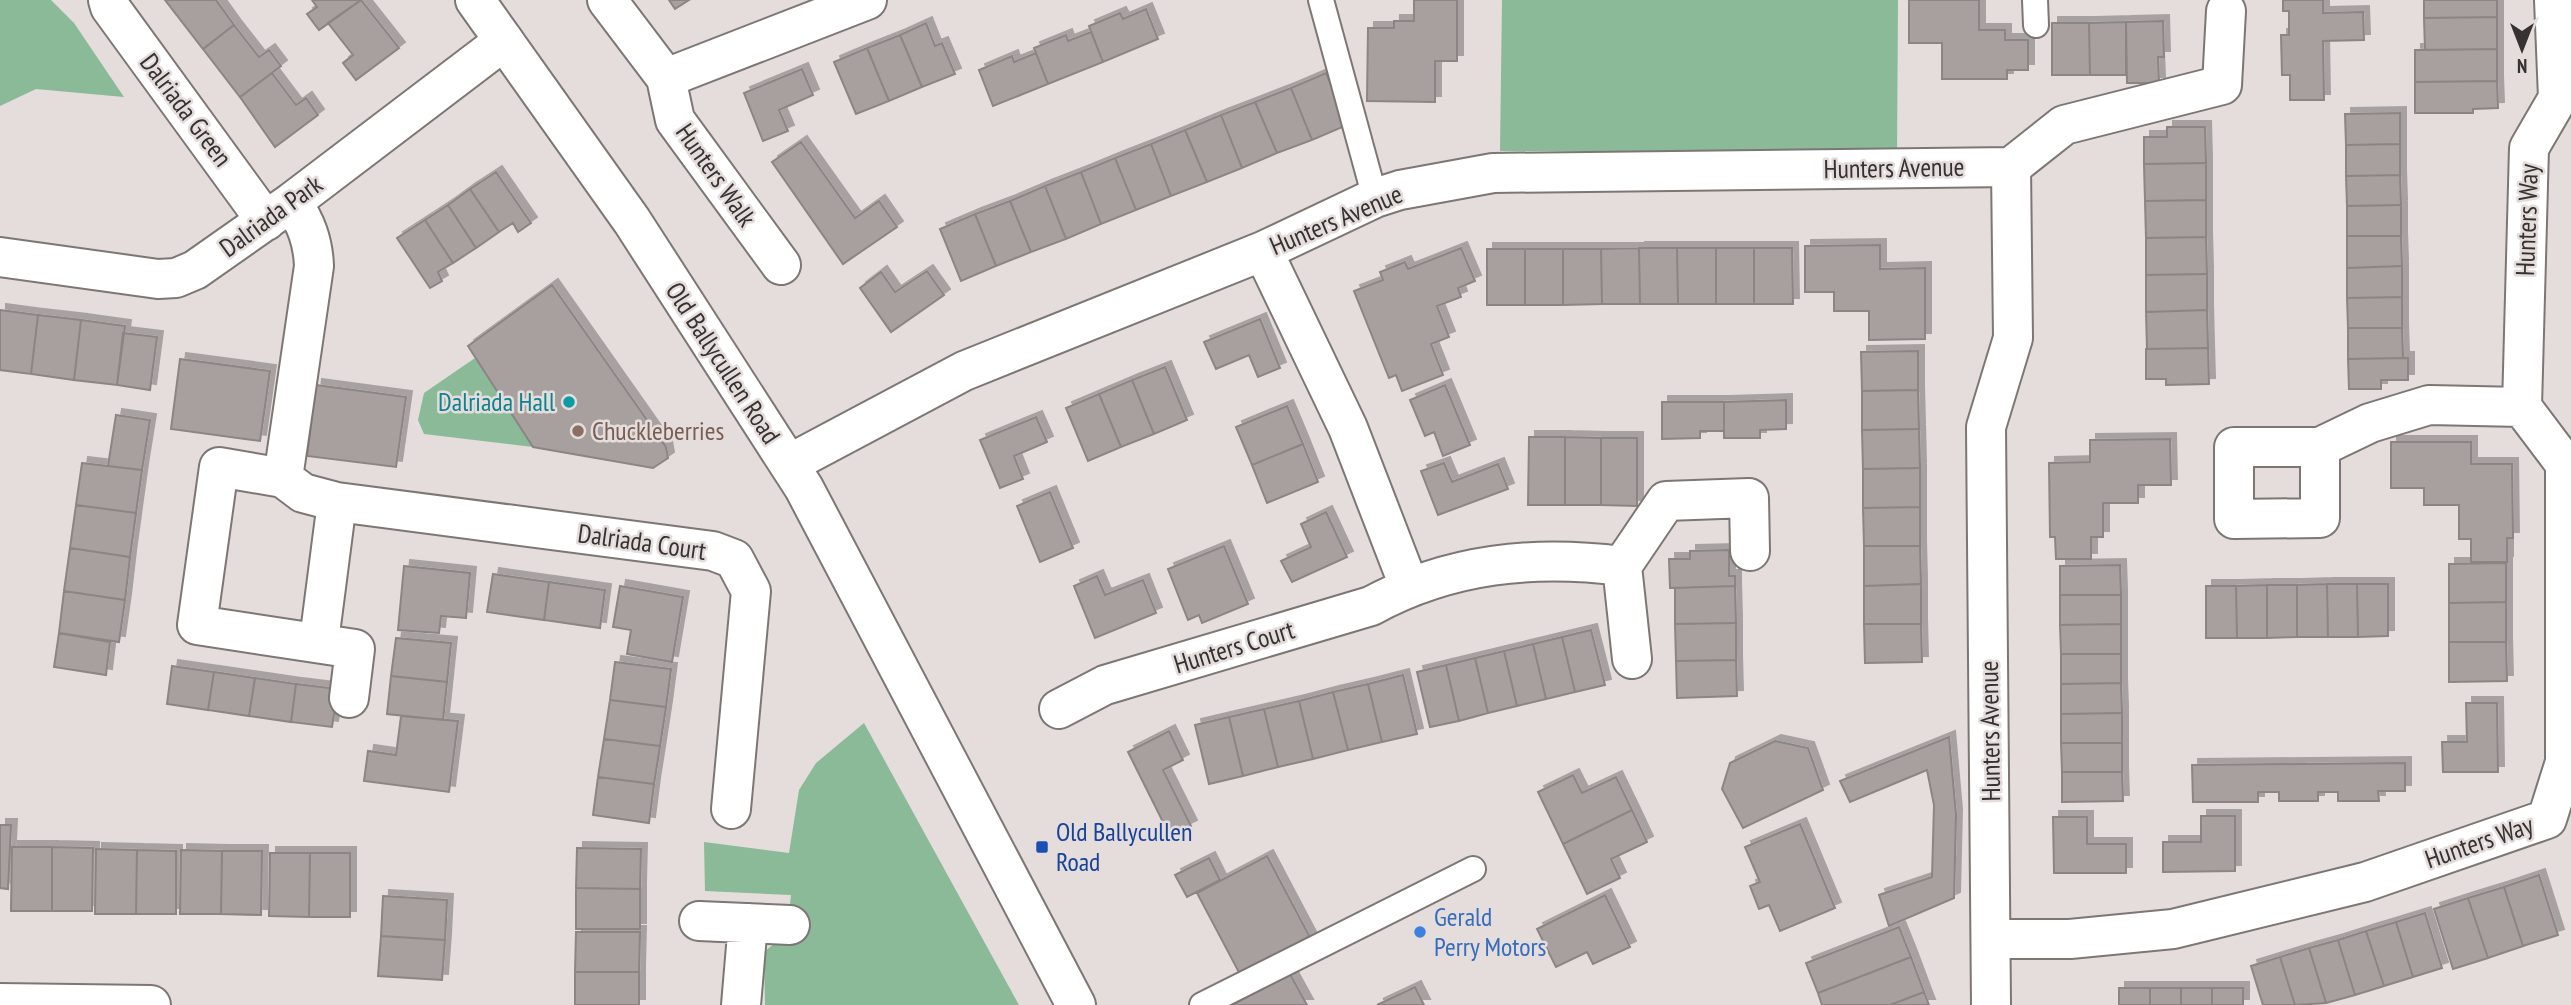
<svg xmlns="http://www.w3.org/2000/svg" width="2571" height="1005" viewBox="0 0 2571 1005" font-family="'PT Sans Narrow',sans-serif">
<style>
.green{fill:#8aba97}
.building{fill:#a7a09e;stroke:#8c8583;stroke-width:2;filter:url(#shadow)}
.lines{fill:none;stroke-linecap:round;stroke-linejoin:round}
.service-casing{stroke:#7d7774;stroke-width:28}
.minor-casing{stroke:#7d7774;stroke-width:42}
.tertiary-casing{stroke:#7d7774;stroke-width:42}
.service{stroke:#fff;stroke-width:24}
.minor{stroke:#fff;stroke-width:38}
.tertiary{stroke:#fff;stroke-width:38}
.culture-dot{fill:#0f9aa8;stroke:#e4dddb;stroke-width:2.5}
.education-dot{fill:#8d6e63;stroke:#e4dddb;stroke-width:2.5}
.transit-dot{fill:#1a4fb4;stroke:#e4dddb;stroke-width:2.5}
.shop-dot{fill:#3f7fe0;stroke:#e4dddb;stroke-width:2.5}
.labels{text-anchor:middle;stroke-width:5;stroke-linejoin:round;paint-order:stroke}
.street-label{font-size:26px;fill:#353231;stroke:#e4dddb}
.culture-label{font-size:26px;fill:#0d838f;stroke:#e4dddb;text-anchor:end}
.education-label{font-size:26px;fill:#785e54;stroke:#e4dddb;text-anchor:start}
.transit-label{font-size:26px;fill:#164399;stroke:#e4dddb;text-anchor:start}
.shop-label{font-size:26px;fill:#366cbe;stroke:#e4dddb;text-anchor:start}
</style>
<defs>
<filter id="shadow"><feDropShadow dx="6" dy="-6" stdDeviation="0" flood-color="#0004"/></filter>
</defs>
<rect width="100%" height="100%" fill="#e4dddb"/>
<!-- green -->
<path class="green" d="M0,0h51l23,23 50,74 -88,-8 -36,17z
M1502,0h396l-1,153 -397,-2z
M475,358l58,89 -109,-13 -6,-14 6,-27z
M864,723l155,282h-254l-1,-53 23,-19 4,-38 -86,-4 -1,-49 85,11 10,-63 17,-27z"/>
<!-- building -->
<path class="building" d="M165,0h51l18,25 -31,24z
M312,0h49l-42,30 -12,-16 10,-7z
M361,0l38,48 -43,32 -13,-17 10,-8 -25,-32z
M669,0h20l-14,9z
M1414,0h43v61h-22v41l-68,-1 1,-73h26v-7h20z
M1909,0h70v30h26v10h23v30h-21v9h-65v-36h-33z
M2283,0h40v13l40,-1 1,28 -41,1 1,59h-34v-25h-8l-1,-40h8v-24h-6z
M2424,0h73v17l-73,1z
M1146,9l12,30 -55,23 -14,-36 31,-13 3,6z
M2497,17v32l-72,1 -1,-32z
M2163,21l1,36h-6l1,26h-32l-1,-61z
M2126,22v53h-36l-1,-52z
M926,23l9,23 7,-3 13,31 -33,13 -22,-52z
M2052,23h37l1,52h-38z
M234,25l25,32 10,-7 12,16 -41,31 -37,-48z
M1091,32l12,30 -55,22 -14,-36 32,-13 2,6z
M900,35l22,52 -33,14 -22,-53z
M867,48l22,53 -33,13 -22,-52z
M2497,49v32l-82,1v-32z
M1036,53l12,31 -55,22 -14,-36 33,-14 2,6z
M802,69l11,26 -34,15 9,21 -25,10 -19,-48z
M272,73l24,32 10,-7 12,17 -43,32 -35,-50z
M1326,73l21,52 -35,15 -21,-52z
M2497,81l1,27 -25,1v4h-58v-31z
M1291,88l21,52 -35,13 -22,-51z
M1255,102l22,51 -35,15 -21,-53z
M2400,113v31l-54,1 -1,-31z
M1221,115l21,53 -35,14 -22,-52z
M2167,127h38l1,36 -62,1v-27h23z
M1185,130l22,52 -36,14 -20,-52z
M801,142l54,76 24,-17 18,26 -54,37 -71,-102z
M1151,144l20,52 -35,14 -21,-52z
M2400,144v31l-54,1v-31z
M1115,158l21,52 -35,14 -20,-52z
M2206,163v37l-61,1 -1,-37z
M496,172l35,51 -13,9 -5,-9 -14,9 -29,-43z
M1081,172l20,52 -35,15 -21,-53z
M2400,175l1,30 -54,1 -1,-30z
M1045,186l21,53 -35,13 -21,-51z
M470,189l29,43 -23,16 -28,-43z
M2206,200v37l-60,1 -1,-37z
M1010,201l21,51 -35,14 -21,-52z
M448,205l28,43 -23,15 -28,-43z
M2401,205v31h-54v-30z
M975,214l21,52 -35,15 -21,-52z
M425,220l28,43 -15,9 4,9 -12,7 -33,-50z
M2347,236h54l1,30 -55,2z
M2206,237l1,37 -61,1v-37z
M1880,245v24l45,-1v71l-56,1v-29h-35v-19h-29v-46z
M1461,248l14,33 -17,7 3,9 -24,9 12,31 -18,7 12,31 -41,16 -6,-16 -7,3 -35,-87 29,-11 -3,-8 25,-10 3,7z
M1639,248l1,56h-38l-1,-55z
M1639,248h38l1,56h-38z
M1677,248h39v56h-38z
M1716,248h38v56h-38z
M1754,248h38l1,56h-39z
M1487,249h38v56h-38z
M1525,249h38v56h-38z
M1563,249h38l1,55 -39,1z
M2402,266v31l-55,1v-30z
M927,271l17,24 -53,37 -31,-44 21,-16 14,20z
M2207,274v36l-61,2v-37z
M552,285l114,162 2,11 -15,10 -120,-21 -65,-101z
M2402,297v31h-54l-1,-30z
M0,310l38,5 -7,59 -31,-4z
M2207,310l1,38 -61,1 -1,-37z
M38,315l43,5 -7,60 -43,-6z
M1260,319l20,49 -22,9 -9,-22 -33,14 -12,-27z
M81,320l44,6 -8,59 -43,-5z
M2348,328h54l1,30 -55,1z
M123,333l34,4 -7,53 -33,-5z
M2208,348l1,36 -43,1v-6h-20v-30z
M1918,351v39l-56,1 -1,-39z
M2408,358v22h-27v9h-32l-1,-30z
M180,359l90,12 -10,70 -89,-12z
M1165,367l22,53 -33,14 -22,-54z
M1132,380l22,54 -33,13 -22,-53z
M316,385l90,12 -10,70 -89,-11z
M1445,385l25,60 -27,11 -9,-24 -9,4 -15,-36z
M1918,390l1,39 -57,1v-39z
M1099,394l22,53 -33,14 -22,-53z
M1786,400v29l-26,1v8h-36v-36z
M1662,402h62v29h-24v7l-38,1z
M1287,406l16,38 -51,21 -16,-38z
M116,415l34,5 -8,50 -34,-4z
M1036,417l11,25 -33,14 9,23 -23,9 -20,-48z
M1919,429l1,39 -57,1 -1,-39z
M1529,437h36v68h-37z
M1565,437l36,1v67h-36z
M1601,438h36v68l-36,-1z
M2170,439l1,46h-33v18h-35v34h-12v22h-35l-1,-22h-5l-1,-74 41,-1v-22z
M2391,442h80v22h41l1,74h-6v24h-36v-23h-12v-34h-35v-17h-33z
M1303,444l15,38 -51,21 -15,-38z
M82,463l60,7 -6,43 -60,-8z
M1444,463l8,19 46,-18 10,25 -70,26 -17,-44z
M1920,468v39l-57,1v-39z
M1050,492l23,56 -33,14 -23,-56z
M76,505l60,8 -6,44 -60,-9z
M1920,507v39h-56l-1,-38z
M1326,512l21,45 -55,25 -11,-21 30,-14 -10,-23z
M1224,546l24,58 -46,19 -3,-8 -11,5 -20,-51z
M1864,546h56l1,38 -57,2z
M70,548l60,9 -5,43 -61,-9z
M1729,550v26h6v10l-65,2 -1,-29h21v-8z
M2506,563v39l-57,1v-39z
M2120,565l1,30h-61v-29z
M404,566l66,7 -4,45 -25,-2 -2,17 -41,-3z
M493,574l56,8 -5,38 -57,-8z
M1097,576l8,19 38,-15 13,33 -61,25 -21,-52z
M549,582l56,8 -5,38 -56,-8z
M1921,584v40h-57v-38z
M2327,584h30l1,53h-30z
M2327,584l1,53h-31v-52z
M2357,584h31v52l-30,1z
M2267,585h30v52l-30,1z
M2267,585v53h-30l-1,-52z
M620,586l63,11 -11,65 -45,-8 4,-24 -18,-3z
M1735,586l1,37 -61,1v-36z
M2206,586h30l1,52h-31z
M64,591l61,9 -6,42 -60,-9z
M2060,595h61v29l-61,1z
M2506,602v40h-57v-39z
M1736,623v37l-60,1 -1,-37z
M1864,624h57l1,38 -57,1z
M2121,624v30h-60l-1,-29z
M1591,630l14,55 -30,7 -13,-55z
M59,633l51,9 -4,33 -52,-8z
M1562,637l13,55 -29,7 -13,-55z
M396,638l55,5 -4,39 -56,-6z
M2449,642h57l1,39 -58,1z
M1533,644l13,55 -29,7 -13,-55z
M1504,651l13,55 -29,7 -13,-55z
M2061,654h60v29l-60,1z
M1475,658l13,55 -29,8 -13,-56z
M1736,660l1,36 -60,2 -1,-37z
M615,662l56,7 -5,38 -56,-7z
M1446,665l13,56 -29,6 -13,-55z
M172,666l42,6 -6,38 -41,-6z
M214,672l41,6 -6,38 -41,-6z
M1403,675l14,59 -35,8 -14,-58z
M391,676l56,6 -4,38 -56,-6z
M255,678l41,6 -5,38 -42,-6z
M2121,683l1,30 -61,1v-30z
M296,684l42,5 -6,38 -41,-5z
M1368,684l14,58 -34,8 -15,-58z
M1333,692l15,58 -35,9 -14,-58z
M610,700l56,7 -6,39 -56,-7z
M1299,701l14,58 -35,8 -14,-58z
M2466,703h31l1,69h-55l-1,-30h25z
M1264,709l14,58 -35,9 -14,-59z
M2122,713v30h-61v-29z
M401,716l57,5 -9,71 -85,-11 4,-30 28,4z
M1229,717l14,59 -34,8 -14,-59z
M1169,731l14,29 -20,10 28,56 -21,10 -42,-84z
M1949,737l7,78 -2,83 -65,28 -10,-31 53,-18 2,-72 -7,-35 -77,32 -10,-21z
M604,739l56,7 -6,38 -56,-7z
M1775,741l33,7 15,42 -80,38 -21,-39 8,-26z
M2061,743h61v29h-60z
M2405,763v28h-27l1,10h-41v-9h-20v9h-39v-9h-21v10h-65l-1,-37z
M2062,772h60l1,29 -61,1z
M1573,775l9,18 34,-16 16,33 -69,34 -25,-52z
M598,777l56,7 -5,39 -56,-8z
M1632,810l15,32 -36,17 9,19 -33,16 -24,-50z
M2201,816h34v55l-72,1v-30h38z
M2053,817h34v27h39v29h-72z
M1800,824l35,84 -55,23 -11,-26 -10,4 -9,-23 10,-4 -15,-35z
M0,825h11l-3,64 -8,-1z
M12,847h40v64h-41z
M52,847l41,1 -1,63h-40z
M577,848l64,1 -1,40 -64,-1z
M96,849l41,1 -1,64h-41z
M137,850l39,1v63h-40z
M181,850l41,1 -1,63h-41z
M222,851h40l-1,64 -40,-1z
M270,853h40l-1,64 -40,-1z
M310,853h40v64h-41z
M1267,856l46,87 -70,37 -46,-87z
M1209,858l11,22 -33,17 -12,-22z
M2539,875l19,60 -35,11 -19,-59z
M2504,887l19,59 -35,12 -20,-60z
M576,888l64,1v40h-64z
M1605,895l25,52 -37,17 -6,-12 -31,15 -19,-38z
M383,896l64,4 -2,40 -64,-4z
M2468,898l20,60 -35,11 -19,-60z
M2425,913l17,55 -29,9 -17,-55z
M2396,922l17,55 -29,9 -18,-55z
M1899,927l12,30 -93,36 -12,-30z
M2366,931l18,55 -29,9 -17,-55z
M576,932h64l-1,40h-64z
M381,936l64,4 -3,40 -64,-4z
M2338,940l17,55 -29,8 -17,-55z
M2309,948l17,55 -31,2 -15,-48z
M1911,957l13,35 -34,13h-68l-4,-12z
M2280,957l15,48h-32l-12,-39z
M575,972h64v33h-64z
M1290,974l17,31h-75z
M1415,987l9,18h-47z
M2119,988h31v17h-31z
M2150,988h31v17h-31z
M2181,988h31v17h-31z
M2212,988h31v17h-31z
M1924,992l5,13h-39z"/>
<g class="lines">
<!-- service casing -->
<g class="service-casing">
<path id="service" d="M1321,0l54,198
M2035,0l1,25
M1202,1005l271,-136"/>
</g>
<!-- minor casing -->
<g class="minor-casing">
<path id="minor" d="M108,0l2,7 156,214
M607,0l59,78 9,42 106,145
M666,78l201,-78
M292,202c14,21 21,39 22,64l-31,212 20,15 34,9 376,49 21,8 17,32 -20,218
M1263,251l85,177 61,158
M0,257l158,22 18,-1 19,-8 97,-68 212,-161
M2234,447h86v71l-86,1z
M2320,447l50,-24 59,-18 93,2
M789,464l175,-93 299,-120 112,-53 25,-8 93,-17 518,-6 53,-42 158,-40 4,-74
M283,478l-64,-11 -22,158 158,24 -6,49
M319,641l18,-139
M1632,659l-10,-93 44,-65 83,-3 1,53
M1059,709l46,-24 266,-79c79,-43 162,-51 251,-40
M699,921l91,4
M1992,939h78l103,-10 192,-47 182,-63 18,-57v-298l-43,-57 7,-259 29,-50 -4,-98
M0,1003l151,2
M741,1005l7,-82
M1991,1005l-5,-578 27,-89 -2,-171"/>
</g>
<!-- tertiary casing -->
<g class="tertiary-casing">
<path id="tertiary" d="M475,0l157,221 172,267 272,517"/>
</g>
<!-- service -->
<use href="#service" class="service"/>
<!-- minor -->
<use href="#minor" class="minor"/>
<!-- tertiary -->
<use href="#tertiary" class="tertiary"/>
</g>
<!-- markers -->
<circle class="culture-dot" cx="569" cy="402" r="7"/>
<circle class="education-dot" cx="578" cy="431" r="7"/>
<rect class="transit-dot" x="1035" y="840" width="14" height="14" rx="3.5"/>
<circle class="shop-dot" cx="1420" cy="932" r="7"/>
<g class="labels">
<!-- street labels -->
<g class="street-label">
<text transform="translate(186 110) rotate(53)" y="9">Dalriada Green</text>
<text transform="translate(1894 168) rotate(-1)" y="9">Hunters Avenue</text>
<text transform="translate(716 175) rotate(55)" y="9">Hunters Walk</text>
<text transform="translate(271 216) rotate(-36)" y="9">Dalriada Park</text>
<text transform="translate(1336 220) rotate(-23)" y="9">Hunters Avenue</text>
<text transform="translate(2527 220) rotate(-88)" y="9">Hunters Way</text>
<text transform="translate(723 363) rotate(57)" y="9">Old Ballycullen Road</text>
<text transform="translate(642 542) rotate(8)" y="9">Dalriada Court</text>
<text transform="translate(1234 647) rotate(-17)" y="9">Hunters Court</text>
<text transform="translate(1990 731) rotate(-91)" y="9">Hunters Avenue</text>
<text transform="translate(2479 842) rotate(-19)" y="9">Hunters Way</text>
</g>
<!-- culture labels -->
<g class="culture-label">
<text x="555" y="411">Dalriada Hall</text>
</g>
<!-- education labels -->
<g class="education-label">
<text x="592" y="440">Chuckleberries</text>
</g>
<!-- transit labels -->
<g class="transit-label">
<text x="1056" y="841">Old Ballycullen<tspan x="1056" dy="30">Road</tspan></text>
</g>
<!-- shop labels -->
<g class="shop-label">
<text x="1434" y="926">Gerald<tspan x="1434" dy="30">Perry Motors</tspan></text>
</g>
</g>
<!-- north arrow -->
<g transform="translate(2522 49) rotate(180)" stroke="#e4dddb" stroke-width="5" paint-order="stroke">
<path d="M0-5L12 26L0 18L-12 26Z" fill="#353231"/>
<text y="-10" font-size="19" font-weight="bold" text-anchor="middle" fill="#353231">N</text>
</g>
</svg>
